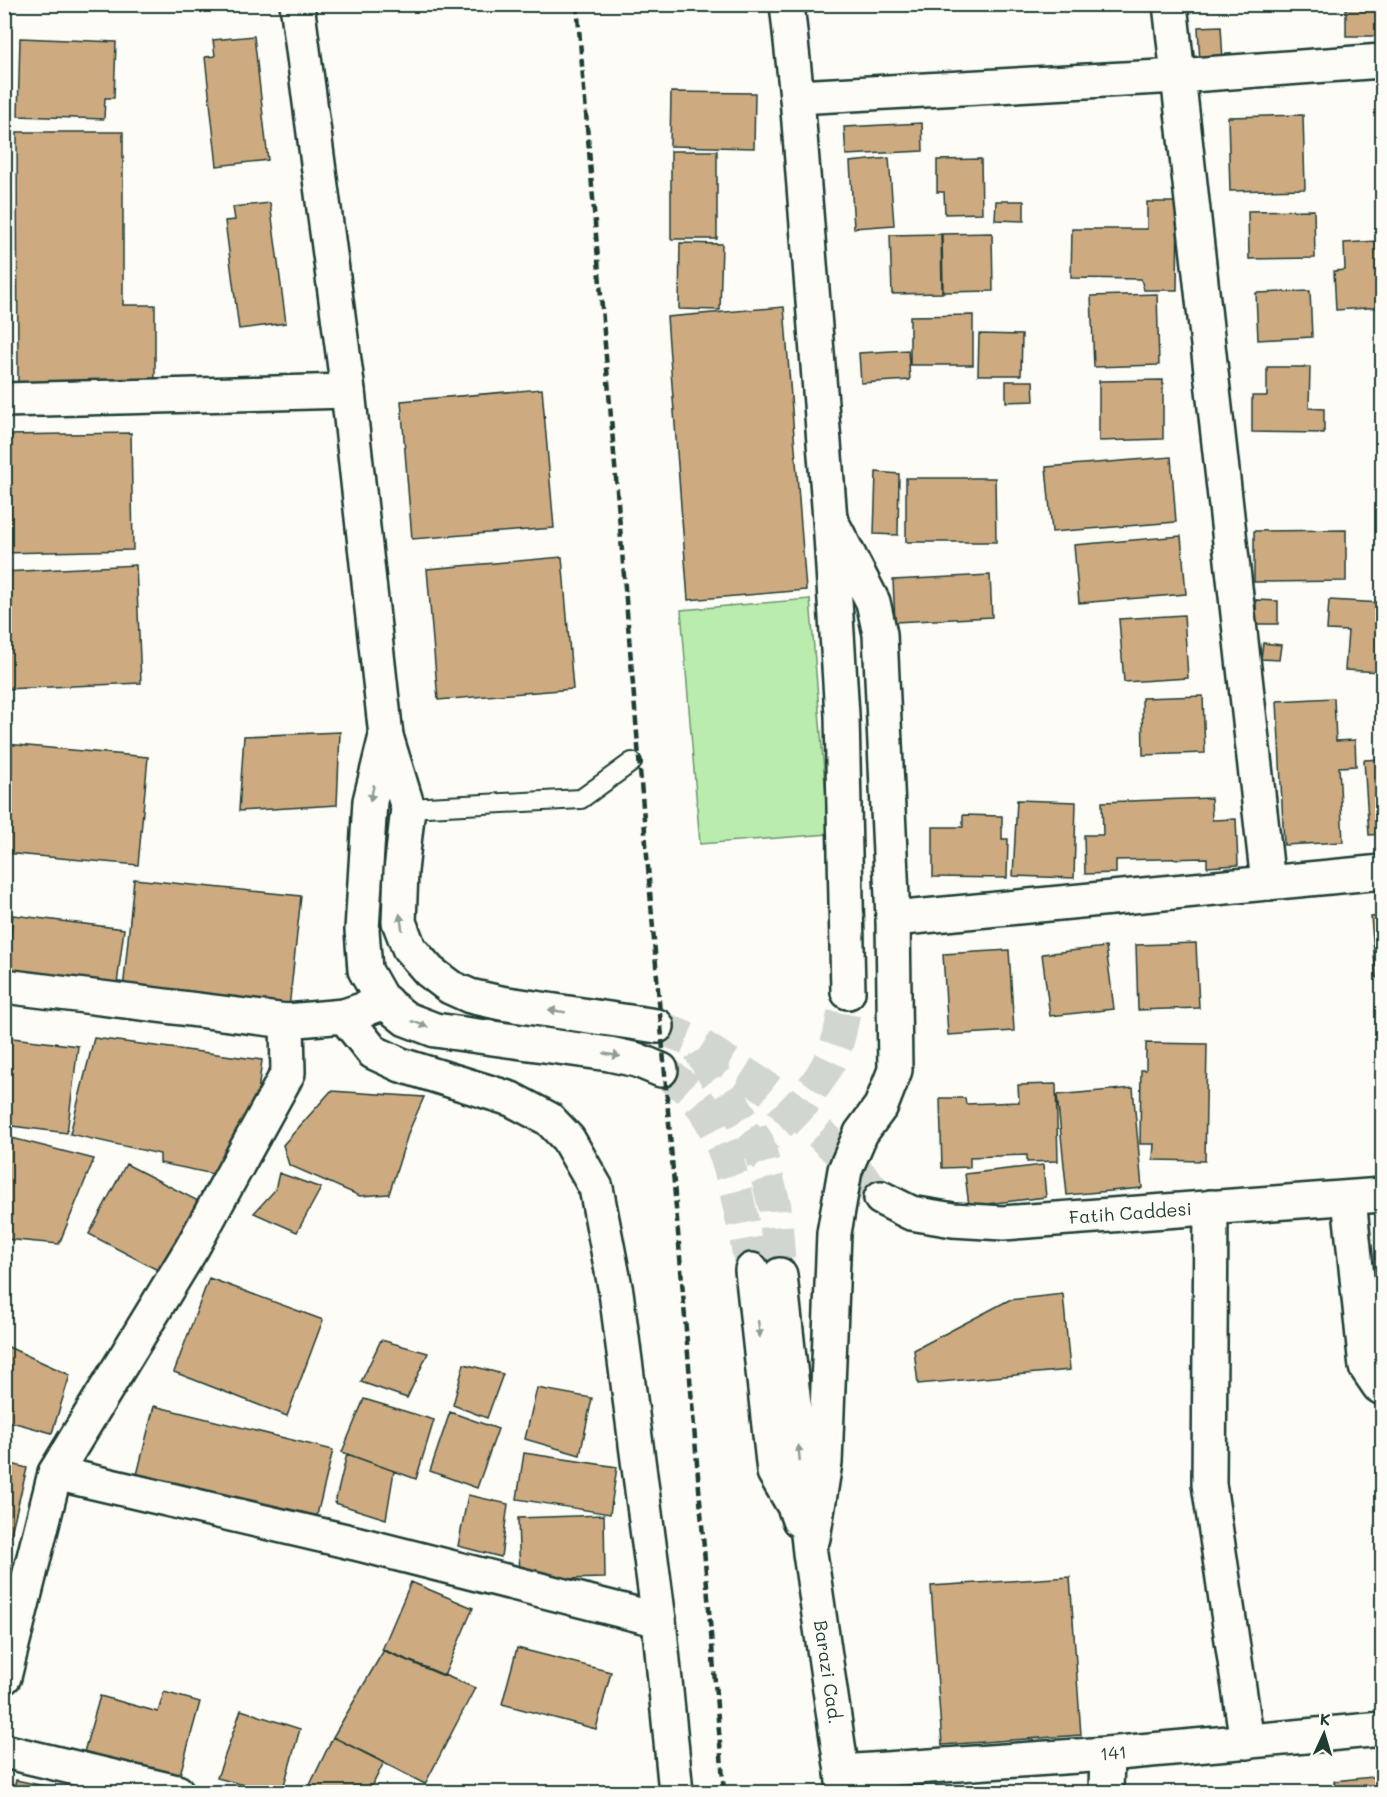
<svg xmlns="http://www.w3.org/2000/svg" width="1387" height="1797" viewBox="0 0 1387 1797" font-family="Mali,sans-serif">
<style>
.green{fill:#baedad;stroke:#6c9570;stroke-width:1.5}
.building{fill:#ceaa81;stroke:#1f3d34;stroke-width:1.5}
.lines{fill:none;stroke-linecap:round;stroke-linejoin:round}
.tertiary-tunnel{stroke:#d1d6d0;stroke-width:33;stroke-dasharray:33 16;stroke-linecap:butt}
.service-casing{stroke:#1f3d34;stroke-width:22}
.minor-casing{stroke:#1f3d34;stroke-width:38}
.tertiary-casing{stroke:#1f3d34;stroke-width:38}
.service{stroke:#fdfcf7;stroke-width:18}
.minor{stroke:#fdfcf7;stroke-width:33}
.tertiary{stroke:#fdfcf7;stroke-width:33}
.rail{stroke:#1f3d34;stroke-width:4.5;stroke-dasharray:9 4.5;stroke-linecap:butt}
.oneway{fill:#8e9c96}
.labels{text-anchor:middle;stroke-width:5;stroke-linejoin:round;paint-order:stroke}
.street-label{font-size:18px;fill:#1f3d34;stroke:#fdfcf7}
</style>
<rect width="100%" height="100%" fill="#fdfcf7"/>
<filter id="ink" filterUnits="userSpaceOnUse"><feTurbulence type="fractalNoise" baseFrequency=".0167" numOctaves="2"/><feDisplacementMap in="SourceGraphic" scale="12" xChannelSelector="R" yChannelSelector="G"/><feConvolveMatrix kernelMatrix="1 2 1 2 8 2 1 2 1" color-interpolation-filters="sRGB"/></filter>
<g filter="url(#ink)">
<!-- green -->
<path class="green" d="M810,599l19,235 -129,10 -19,-234z"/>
<!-- building -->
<path class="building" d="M1346,4h36v32h-36z
M1221,26l2,35 -23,2 -2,-36z
M254,36l14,124 -51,6 -12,-109 10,-1 -2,-16z
M20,38l96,4 -2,56h-9l-1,21 -86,-3z
M671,92l84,1 -1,55 -84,-2z
M1303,115l2,74 -75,2 -2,-74z
M922,123l1,28 -77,4 -2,-28z
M17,132h106v173h32v80h-137z
M671,151h46v88h-46z
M889,158l5,67 -40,3 -4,-66z
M981,159l1,54 -37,1 -1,-22h-7v-32z
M996,201h28v20l-29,-1z
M1147,202h31l-1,88h-33l-3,-11 -70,-1 1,-49h75z
M270,203l16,120 -47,6 -14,-108 10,-1 -2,-13z
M1314,210l1,48 -66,1 -1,-48z
M992,233l1,58 -50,1 -1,-58z
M941,234l1,59 -50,1 -2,-59z
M1378,241l4,66 -46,3 -2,-39 11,-1 -1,-27z
M680,243l42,1 -2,66 -41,-1z
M1310,291l2,46 -54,3 -2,-47z
M1157,294l2,71 -65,2 -3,-71z
M784,307l22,283 -118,10 -21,-283z
M973,315v50h-63v-49z
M979,334l43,1 -1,40h-43z
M908,350l2,30 -49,3 -2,-30z
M1267,367h43l-1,41 15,1v24l-72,-1v-36h15z
M1163,380v59l-64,2v-60z
M1006,381h27l1,20 -28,1z
M542,389l12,139 -142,11 -11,-138z
M131,433l2,117 -129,3v-118z
M1171,457l5,65 -124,10 -6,-65z
M876,472l23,2 -1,61 -24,-1z
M906,478h89l1,64h-90z
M1346,530v51l-92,1v-51z
M1181,536l5,58 -107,9 -5,-58z
M562,557l11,132 -135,11 -11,-131z
M136,565l5,118 -137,6v-117z
M990,575l2,42 -97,5 -2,-42z
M1256,600l22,1v23h-22z
M1329,600l53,3v69l-37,-2 3,-39 -21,-1z
M1184,615l4,63 -64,4 -5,-63z
M1263,643l18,2 -2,15 -18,-1z
M1203,696l2,57 -62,2 -1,-57z
M1334,698l2,43 19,-1 1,26 -17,1 4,75 -59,3 -7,-144z
M340,732l-3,73 -98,6 5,-75z
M6,744l142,13 -10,108 -134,-12z
M1382,759v75l-13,1 -5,-75z
M1211,798l1,22 24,-1 2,46 -31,2v-9l-91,2v13l-31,1 -1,-39h19l-1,-33z
M1017,800l59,2 -2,76 -61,-2z
M963,815l39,1v23h6l-1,39 -74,-1v-50h30z
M134,879l167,17 -12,112 -166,-17z
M13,915l111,14 -7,55 -111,-14z
M1382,916v61l-6,1 -5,-61z
M1196,943l3,65 -61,2 -2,-65z
M1106,947l8,62 -64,7 -8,-62z
M1009,950l5,81 -66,4 -5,-81z
M4,1037l74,9 -11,87 -63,-8z
M94,1038l168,22 -6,48 -38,67 -58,-12v-9l-90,-20z
M1146,1043l61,1 -2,117 -52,-1 1,-16h-14l1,-74h5z
M1056,1084l2,77 -31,1v-7l-57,2v10l-28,1 -2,-70h25l1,6 53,-2 -1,-17z
M1133,1088l9,100 -75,7 -10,-100z
M331,1091l93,6 -15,34 -20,63 -29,2 -71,-31 -6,-20z
M4,1136l90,23 -35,85 -55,-5z
M126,1164l76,39 -37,71 -76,-40z
M1043,1165l3,32 -77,9 -4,-32z
M279,1173l42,15 -24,44 -43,-19 21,-23z
M209,1278l114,42 -36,96 -113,-44z
M1063,1294l7,76 -152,14 -4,-34 95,-50z
M381,1340l47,13 -21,45 -46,-16z
M4,1345l66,30 -18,58 -48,-13z
M464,1364l39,10 -16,44 -34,-13z
M537,1388l55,10 -12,57 -55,-16z
M364,1399l70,21 -18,59 -74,-27z
M154,1406l179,44 -18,73 -179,-44z
M450,1412l48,17 -21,59 -47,-17z
M524,1453l93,14 -7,47 -93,-15z
M347,1454l47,17 -8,48 -51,-16z
M4,1462l23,6 -23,94z
M468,1495l40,9 -7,53 -43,-11z
M604,1515l1,63 -85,2 -2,-62z
M1070,1577l11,158 -139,10 -11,-159z
M411,1582l62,26 -29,68 -62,-26z
M517,1648l94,24 -15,57 -94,-25z
M384,1650l91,38 -50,96 -92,-47z
M164,1692l36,10 -21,76 -95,-26 16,-56 58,16z
M241,1710l59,19 -18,63h-10l-55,-14z
M333,1737l51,25 -15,30h-54l-7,-3z
M1382,1776v16h-47l-1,-11z
M16,1780l56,12h-59z"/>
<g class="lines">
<!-- tertiary-tunnel -->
<path class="tertiary-tunnel" d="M657,1026l38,16 69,44 31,24 42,40 44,48
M699,1050l59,93 17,64 5,68
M661,1070c10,7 21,14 30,23 39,39 50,125 61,177
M743,1157c36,-33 78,-65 94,-114 5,-16 7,-34 11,-51"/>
<!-- service casing -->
<g class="service-casing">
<path id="service" d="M408,808l173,-9 51,-37"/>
</g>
<!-- minor casing -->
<g class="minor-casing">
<g id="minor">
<path d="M1170,4l98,879"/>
<path d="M797,97l381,-21 204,-15"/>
<path d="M4,400l344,-9"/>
<path d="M893,919l489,-47"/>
<path d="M344,1016l29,36 28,13 110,34 38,20 19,20 28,49 20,104 43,328 17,172"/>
<path d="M1349,1198l17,169 13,19 3,2"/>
<path d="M1211,1207l-2,277 38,258"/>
<path d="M55,1473l304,71 300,76"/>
<path d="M813,1538l12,-75 9,-230 11,-63 16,-37 20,-27 14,-36 -2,-151 -13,-285 -7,-32 -43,-83"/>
<path d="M4,1677l51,-204 137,-225 96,-175 -1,-52"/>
<path d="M4,1751l173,41"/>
<path id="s1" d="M842,1772l265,-18 275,-25"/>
<path d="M1106,1792l1,-38"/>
</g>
</g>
<!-- tertiary casing -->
<g class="tertiary-casing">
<g id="tertiary">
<path d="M297,4l51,387 38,345 22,72 -7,63 -2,51 10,26 20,23 21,16 20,9 31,7 156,23"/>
<path d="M787,4l10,93 33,422 12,196 6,277"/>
<path d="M386,736l-16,65 -8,129 3,40 17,30 24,19 29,11 174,24 28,6 24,10"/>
<path d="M4,986l283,35 57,-5 42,-14"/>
<path id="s2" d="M881,1198l30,15 42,7 50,3 379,-28"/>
<path d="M752,1270l22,202 20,34 5,14"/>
<path id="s3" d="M780,1275l30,278 32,219 2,20"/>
</g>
</g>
<!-- service -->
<use href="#service" class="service"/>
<!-- minor -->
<use href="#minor" class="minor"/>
<!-- tertiary -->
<use href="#tertiary" class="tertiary"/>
<!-- rail -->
<path class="rail" d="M577,4l147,1788"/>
</g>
<!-- one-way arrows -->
<defs><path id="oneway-solid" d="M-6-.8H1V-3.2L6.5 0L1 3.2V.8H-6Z" transform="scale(1.5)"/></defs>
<g class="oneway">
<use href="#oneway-solid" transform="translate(372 793) rotate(103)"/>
<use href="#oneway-solid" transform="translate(401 922) rotate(-99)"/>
<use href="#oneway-solid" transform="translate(557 1011) rotate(-171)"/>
<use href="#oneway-solid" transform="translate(420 1024) rotate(21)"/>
<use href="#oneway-solid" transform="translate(612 1055) rotate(11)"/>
<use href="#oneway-solid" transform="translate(759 1329) rotate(84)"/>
<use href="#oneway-solid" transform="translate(799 1453) rotate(-96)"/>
</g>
</g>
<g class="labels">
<!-- street labels -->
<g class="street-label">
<text dy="6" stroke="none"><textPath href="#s2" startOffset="254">Fatih Caddesi</textPath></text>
<text dy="6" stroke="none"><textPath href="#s3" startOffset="400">Barazi Cad.</textPath></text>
<text dy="6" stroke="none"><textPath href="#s1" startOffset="272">141</textPath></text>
</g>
</g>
<!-- margin -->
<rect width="1387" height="1797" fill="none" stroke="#fdfcf7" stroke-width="24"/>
<rect x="12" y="12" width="1363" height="1773" fill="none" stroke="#1f3d34" stroke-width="2" filter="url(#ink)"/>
<!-- north arrow -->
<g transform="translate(1324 1734) rotate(4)" stroke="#fdfcf7" stroke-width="4.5" paint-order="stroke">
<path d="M0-4.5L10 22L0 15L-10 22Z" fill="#1f3d34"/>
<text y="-9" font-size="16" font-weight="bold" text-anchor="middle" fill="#1f3d34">K</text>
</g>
</svg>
